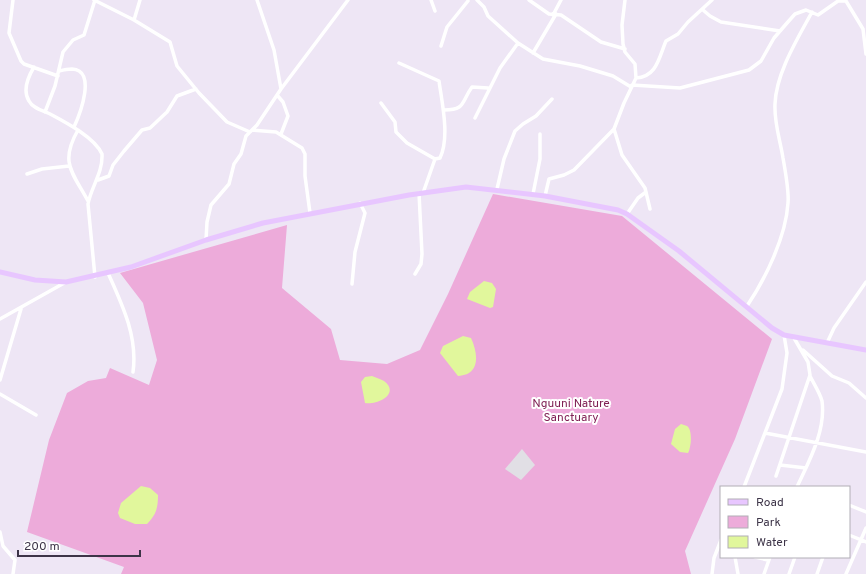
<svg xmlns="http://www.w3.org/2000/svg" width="866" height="574" viewBox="0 0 866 574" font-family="Overpass,sans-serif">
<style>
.green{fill:#edabda}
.parking{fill:#e1dfe5}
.water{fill:#e1f79c}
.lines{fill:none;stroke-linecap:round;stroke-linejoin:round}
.minor{stroke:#fff;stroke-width:3.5}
.secondary{stroke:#e8c6ff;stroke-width:5}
.labels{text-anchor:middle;stroke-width:4;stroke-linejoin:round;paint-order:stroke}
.park-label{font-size:12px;fill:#802255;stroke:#fff}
</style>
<rect width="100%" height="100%" fill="#eee6f5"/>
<!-- green -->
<path class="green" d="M493,194l129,22 150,123 -37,100 -50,112 6,23h-570l3,-7 -97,-35 22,-92 18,-47 21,-12 18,-3 4,-10 39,17 8,-25 -14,-57 -23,-30 167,-48 -5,63 49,41 9,31 47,4 33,-14 28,-56z"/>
<!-- parking -->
<path class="parking" d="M522,449l13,16 -14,15 -16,-11z"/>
<!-- water -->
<path class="water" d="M484,281l8,2 4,6 -3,18 -3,1 -23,-9 3,-7z
M463,336l8,2c7,15 10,37 -13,38l-18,-23 3,-7z
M372,376c4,2 9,3 12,5 16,12 -5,24 -19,22l-4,-21 4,-5z
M681,424c2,1 4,1 6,2 6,4 4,22 1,27l-8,-1 -9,-8 4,-15z
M141,486l9,2 8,7c0,13 -2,20 -11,29h-12l-15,-6 -2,-5 3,-10z"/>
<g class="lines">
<!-- minor -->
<path class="minor" d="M13,0l-4,33 12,28 3,3 34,12
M94,0l40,20 36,22 7,24 22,27 28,29 23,10
M431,0l4,11
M477,0l7,7 4,9 30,27 25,16 37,7 33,10 18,11
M529,0l20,14 12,1 40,27 24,7
M703,10l7,6 11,6 59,9
M553,15l8,-15
M134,20l6,-20
M441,46l6,-19 21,-26
M533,53l23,-39
M34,67c-6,10 -12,23 -5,34 4,8 16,10 23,14 15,8 43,23 50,39 1,19 -11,33 -14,50l7,73
M59,71c4,-1 9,-2 13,-2 25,1 8,45 2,58
M636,78c21,-1 23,-21 30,-37l12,-7 10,-12 24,-22
M632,85l48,3 69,-18 12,-9 13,-23 13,-15 8,-9 11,-4 12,5 20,-14h8l17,28 3,25
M281,89l67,-89
M277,95l6,7 5,14 -7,18
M381,103l14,19 1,10 11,11 28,16 5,-1c10,-21 2,-55 -1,-77l-40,-18
M444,110c22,0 17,-8 28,-23l16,1
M45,112l10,-26 8,-34 10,-12 11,-5 11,-35
M475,118l25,-50 18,-25
M614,129l8,26 23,33 5,21
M78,130c-19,33 -5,43 10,71
M252,130l24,2 26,16 3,6v22l5,37
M27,174l15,-5 27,-3
M98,180l11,-4 4,-11 11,-14 18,-21 8,-2 17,-16 10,-16 19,-7
M497,189l7,-30 11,-28 8,-7 13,-8 16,-17
M423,193l12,-34
M533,194l7,-35v-25
M545,196l4,-17 15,-4 10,-5 40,-41 10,-26 12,-25 -1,-14 -10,-12 -2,-8 -1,-19 3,-25
M627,214l11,-16 8,-6
M206,240l1,-18 4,-17 18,-21 5,-20 7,-10 5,-18 11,-11 24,-36 -7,-39 -17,-50
M108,273c14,31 30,64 25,99
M415,274l6,-10 1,-10 -3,-61
M352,284l3,-32 10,-39 -5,-10
M747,306c19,-28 39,-70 41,-103 1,-11 -3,-34 -5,-45 -3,-19 -9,-35 -8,-54 1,-31 23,-66 37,-92
M0,319l66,-37
M827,343l7,-15 32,-46
M803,350l29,26 17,7 17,15
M0,380l21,-71
M0,394l36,21
M765,433l101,19
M780,465l26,3
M776,476l34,-101 -2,-13 -14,-24
M744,487l38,-98 5,-36 -3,-18
M797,487c12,-26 29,-56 25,-86 -2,-8 -8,-17 -12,-25
M849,505l17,7
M0,532l3,14 12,14 -2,14
M849,535l17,7
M735,557l3,17
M755,557l13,3
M712,574l2,-16 7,-18
M764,574l6,-17
M789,574l6,-17
M817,574l6,-17
M846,574l20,-46"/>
<!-- secondary -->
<path class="secondary" d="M0,272l35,8 31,2 65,-15 75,-27 57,-17 146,-28 57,-8 79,9 73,14 9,4 52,37 93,77 12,7 82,15"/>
</g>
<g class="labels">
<!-- park labels -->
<g class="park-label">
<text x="571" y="407">Nguuni Nature<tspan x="571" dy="14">Sanctuary</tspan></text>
</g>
</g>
<!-- legend -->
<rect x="720" y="486" width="130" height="72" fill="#ffffff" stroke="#b1aeb6"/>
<rect x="728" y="499" width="20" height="6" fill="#e8c6ff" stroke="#b1aeb6"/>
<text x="756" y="506" font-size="12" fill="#3d3448">Road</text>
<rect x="728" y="516" width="20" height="12" fill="#edabda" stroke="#b1aeb6"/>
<text x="756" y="526" font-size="12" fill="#3d3448">Park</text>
<rect x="728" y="536" width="20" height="12" fill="#e1f79c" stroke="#b1aeb6"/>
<text x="756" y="546" font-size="12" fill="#3d3448">Water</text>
<!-- scale -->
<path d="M18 550v6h122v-6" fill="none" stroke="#3d3448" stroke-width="2"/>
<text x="24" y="550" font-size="12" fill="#3d3448" stroke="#ffffff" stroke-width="3" paint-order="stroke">200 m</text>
</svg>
